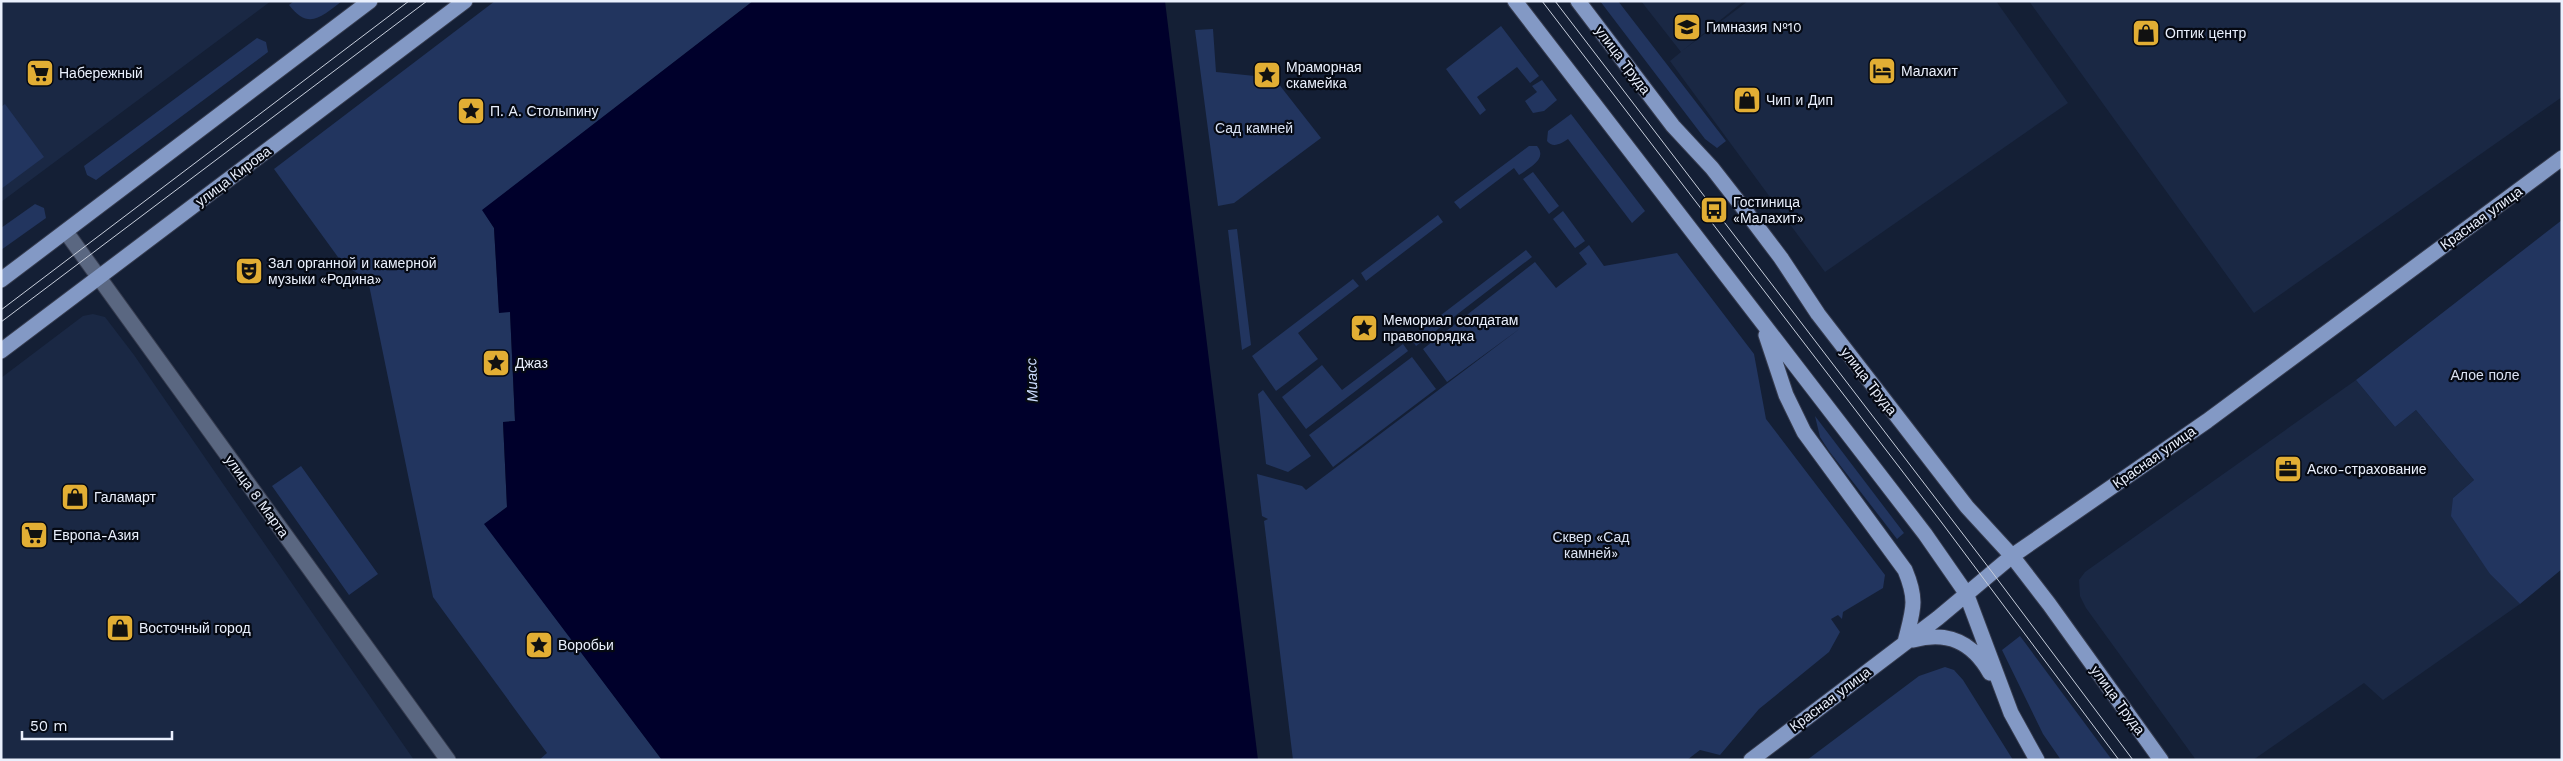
<svg xmlns="http://www.w3.org/2000/svg" width="2563" height="761" viewBox="0 0 2563 761" font-family="'Work Sans',sans-serif">
<style>
.built{fill:#1a2844}
.green{fill:#22355f}
.water{fill:#00002b}
.lines{fill:none;stroke-linecap:round;stroke-linejoin:round}
.minor-casing{stroke:#353b4e;stroke-width:17}
.major-casing{stroke:#353b4e;stroke-width:17}
.minor{stroke:#5a6781;stroke-width:15}
.major{stroke:#8399c5;stroke-width:15}
.tram{stroke:#c7cedc;stroke-width:1}
.labels{text-anchor:middle;stroke-width:4.5;stroke-linejoin:round;paint-order:stroke}
.poi-label{font-size:14px;fill:#eaf0fd;stroke:#050913;text-anchor:start}
.street-label{font-size:14px;fill:#eaf0fd;stroke:#050913}
.park-label{font-size:14px;fill:#dae2f3;stroke:#050913}
.water-label{font-size:15px;font-style:italic;fill:#ccdcfd;stroke:#050913}
</style>
<rect width="100%" height="100%" fill="#141f35"/>
<!-- built -->
<path class="built" d="M1,1h270l-270,201z
M1641,1h103l-62,50 66,-50h248l72,102 -243,169 -155,-211 11,-9z
M2029,1h530l3,4v92l-308,216z
M93,314l12,3 29,38 280,405h-413v-382l82,-62z
M2356,380l39,47 21,-17 58,70 -21,18 37,76 30,30 -137,96 -19,-17 -111,77h-57l-110,-152 -6,-12 -1,-16 6,-8z"/>
<!-- green -->
<path class="green" d="M294,1h48c-20,15 -33,30 -53,4z
M495,1h258l-270,209 11,18 5,84h11l5,109 -12,1 4,85 -22,17 177,236h-123l8,-7 -114,-156 -65,-317 -25,-16 -69,-95z
M1600,1h18l108,140 -9,7 -12,-9z
M1501,26l38,50 -9,7 -13,-16 -40,30 9,13 -6,5 -34,-46z
M1213,29l3,43 58,6 47,60 -87,65 -16,3 -23,-176z
M257,38l9,4 2,10 -172,128 -9,-5 -3,-9z
M1542,80l15,20 -13,11 -11,2 -8,-12 12,-9 -5,-6z
M5,104l39,53 -43,32v-82z
M1571,114l74,97 -13,12 -64,-84c-6,4 -15,10 -21,2l1,-10z
M1529,146h8c11,13 -8,22 -18,29l-5,-7 -54,41 -6,-7z
M1533,172l26,34 -10,8 -26,-35z
M35,204l9,4 2,10 -45,32v-22z
M1563,211l22,30 -10,7 -22,-29z
M1438,215l5,7 -77,59 -5,-8z
M2562,220v349l-42,35 -30,-30 -39,-58 2,-18 21,-18 -58,-70 -21,17 -39,-47z
M1237,229l14,116 -9,5 -14,-120z
M1589,245l15,21 73,-13 77,101 12,65 119,156 -2,13 -40,24 -1,7 -4,-4 -7,4 9,13 -11,20 -70,57 -39,46 -20,-5 -13,10h-394l-29,-239 4,-2 -6,-3 -5,-42 45,12 4,4 216,-163 -75,55 -24,-33 112,-87 21,26 31,-24 -8,-11z
M1526,250l6,7 -116,89 -5,-8z
M1353,279l6,7 -61,47 20,26 -42,32 -24,-35z
M1403,344l5,7 -102,78 -24,-32 40,-32 20,25z
M1412,357l24,32 -103,78 -24,-32z
M1263,390l48,66 -23,16 -22,-8 -8,-70z
M1815,416l89,117 -7,6 -68,-88 -9,-14z
M301,466l77,108 -29,21 -77,-109z
M2020,636l92,124h-51l-18,-26 -41,-84z
M1945,667l9,3 9,10 50,80h-206l112,-84z"/>
<!-- water -->
<path class="water" d="M753,1h412l93,759h-596l-178,-236 23,-17 -4,-85 12,-1 -5,-109 -11,1 -5,-85 -12,-18z"/>
<g class="lines">
<!-- minor casing -->
<g class="minor-casing">
<path id="minor" d="M66,232l382,528"/>
</g>
<!-- major casing -->
<g class="major-casing">
<path id="major" d="M1515,1l410,533 41,59 45,120 26,47
M1578,1l95,125 39,42 32,41 37,49 37,56 149,193 45,49 37,48 112,156
M1,280l369,-279
M1766,335l20,60 18,37 101,138c13,31 8,40 0,72
M1,351l464,-350
M1913,640c34,-9 59,1 77,33
M1751,760l187,-142 74,-62 195,-135 355,-263"/>
</g>
<!-- minor -->
<use href="#minor" class="minor"/>
<!-- major -->
<use href="#major" class="major"/>
<!-- tram -->
<path class="tram" d="M1542,1l400,522 177,237
M1555,1l437,571 141,188
M1,310l408,-309
M1,322l426,-321"/>
</g>
<!-- icons -->
<defs>
<g id="school-square" transform="scale(1.4375)"><rect x="-9" y="-9" width="18" height="18" rx="4" fill="#e2ae34" stroke="#050913"/><path d="M0-5L7-2L0 1L-7-2ZM-4 1L0 2.5L4 1V4Q0 6-4 4Z" fill="#111"/></g>
<g id="shop-square" transform="scale(1.4375)"><rect x="-9" y="-9" width="18" height="18" rx="4" fill="#e2ae34" stroke="#050913"/><path d="M-5-2.5h2.3a2.7 3.5 0 0 1 5.4 0H5L5.5 6h-11ZM-1.5-2.5h3a1.5 2.3 0 0 0-3 0Z" fill="#111"/></g>
<g id="hotel-square" transform="scale(1.4375)"><rect x="-9" y="-9" width="18" height="18" rx="4" fill="#e2ae34" stroke="#050913"/><path d="M-6-4.5h1.5V1H6V5H4.5V3h-9V5H-6ZM-4 0a1.8 1.8 0 1 1 3.6 0ZM.5 0V-2.5h3Q6-2.5 6 0Z" fill="#111"/></g>
<g id="supermarket-square" transform="scale(1.4375)"><rect x="-9" y="-9" width="18" height="18" rx="4" fill="#e2ae34" stroke="#050913"/><path d="M-6-5.5h2.5l.6 2H6L4.5 2H-2.5L-4.4-4H-6ZM-1.5 3.2a1.3 1.3 0 1 0 .1 0ZM3 3.2a1.3 1.3 0 1 0 .1 0Z" fill="#111"/></g>
<g id="sight-square" transform="scale(1.4375)"><rect x="-9" y="-9" width="18" height="18" rx="4" fill="#e2ae34" stroke="#050913"/><path d="M0-6L1.8-2.2L6-1.7L2.9 1.2L3.7 5.4L0 3.3L-3.7 5.4L-2.9 1.2L-6-1.7L-1.8-2.2Z" fill="#111"/></g>
<g id="bus-square" transform="scale(1.4375)"><rect x="-9" y="-9" width="18" height="18" rx="4" fill="#e2ae34" stroke="#050913"/><path d="M-5-6H5V4H4V6H2V4H-2V6H-4V4H-5ZM-3.5-4V0h7V-4ZM-3.5 1.2v1.5H-2V1.2ZM2 1.2v1.5H3.5V1.2Z" fill="#111"/></g>
<g id="theatre-square" transform="scale(1.4375)"><rect x="-9" y="-9" width="18" height="18" rx="4" fill="#e2ae34" stroke="#050913"/><path d="M-5-5.5Q0-4 5-5.5V0Q5 5 0 6Q-5 5-5 0ZM-3.3-2.5H-1v1.5H-3.3ZM1-2.5H3.3v1.5H1ZM-2.8 1Q0 5.5 2.8 1Z" fill="#111"/></g>
<g id="office-square" transform="scale(1.4375)"><rect x="-9" y="-9" width="18" height="18" rx="4" fill="#e2ae34" stroke="#050913"/><path d="M-6-3h4V-5.5h4V-3h4V5H-6ZM-1-4.5V-3h2v-1.5ZM-6 0V1H6V0Z" fill="#111"/></g>
</defs>
<g fill-rule="evenodd">
<use href="#school-square" x="1687" y="27"/>
<use href="#shop-square" x="2146" y="33"/>
<use href="#hotel-square" x="1882" y="71"/>
<use href="#supermarket-square" x="40" y="73"/>
<use href="#sight-square" x="1267" y="75"/>
<use href="#shop-square" x="1747" y="100"/>
<use href="#sight-square" x="471" y="111"/>
<use href="#bus-square" x="1714" y="210"/>
<use href="#theatre-square" x="249" y="271"/>
<use href="#sight-square" x="1364" y="328"/>
<use href="#sight-square" x="496" y="363"/>
<use href="#office-square" x="2288" y="469"/>
<use href="#shop-square" x="75" y="497"/>
<use href="#supermarket-square" x="34" y="535"/>
<use href="#shop-square" x="120" y="628"/>
<use href="#sight-square" x="539" y="645"/>
</g>
<g class="labels">
<!-- poi labels -->
<g class="poi-label">
<text x="1706" y="32">Гимназия №10</text>
<text x="2165" y="38">Оптик центр</text>
<text x="1286" y="72">Мраморная<tspan x="1286" dy="16">скамейка</tspan></text>
<text x="1901" y="76">Малахит</text>
<text x="59" y="78">Набережный</text>
<text x="1766" y="105">Чип и Дип</text>
<text x="490" y="116">П. А. Столыпину</text>
<text x="1733" y="207">Гостиница<tspan x="1733" dy="16">«Малахит»</tspan></text>
<text x="268" y="268">Зал органной и камерной<tspan x="268" dy="16">музыки «Родина»</tspan></text>
<text x="1383" y="325">Мемориал солдатам<tspan x="1383" dy="16">правопорядка</tspan></text>
<text x="515" y="368">Джаз</text>
<text x="2307" y="474">Аско-страхование</text>
<text x="94" y="502">Галамарт</text>
<text x="53" y="540">Европа-Азия</text>
<text x="139" y="633">Восточный город</text>
<text x="558" y="650">Воробьи</text>
</g>
<!-- street labels -->
<g class="street-label">
<text transform="translate(1623 60) rotate(53)" y="5">улица Труда</text>
<text transform="translate(233 176) rotate(-37)" y="5">улица Кирова</text>
<text transform="translate(2481 218) rotate(-36)" y="5">Красная улица</text>
<text transform="translate(1869 381) rotate(52)" y="5">улица Труда</text>
<text transform="translate(2154 457) rotate(-35)" y="5">Красная улица</text>
<text transform="translate(257 496) rotate(54)" y="5">улица 8 Марта</text>
<text transform="translate(1830 699) rotate(-37)" y="5">Красная улица</text>
<text transform="translate(2118 700) rotate(54)" y="5">улица Труда</text>
</g>
<!-- park labels -->
<g class="park-label">
<text x="1254" y="133">Сад камней</text>
<text x="2485" y="380">Алое поле</text>
<text x="1591" y="542">Сквер «Сад<tspan x="1591" dy="16">камней»</tspan></text>
</g>
<!-- water labels -->
<g class="water-label">
<text transform="translate(1032 380) rotate(-92)" y="5">Миасс</text>
</g>
</g>
<!-- border -->
<rect width="2563" height="761" fill="none" stroke="#eaf0fd" stroke-width="5"/>
<!-- scale -->
<path d="M22 731v8h150v-8" fill="none" stroke="#eaf0fd" stroke-width="2.5"/>
<text x="30" y="731" font-size="15" fill="#eaf0fd" stroke="#050913" stroke-width="4" paint-order="stroke">50 m</text>
</svg>
